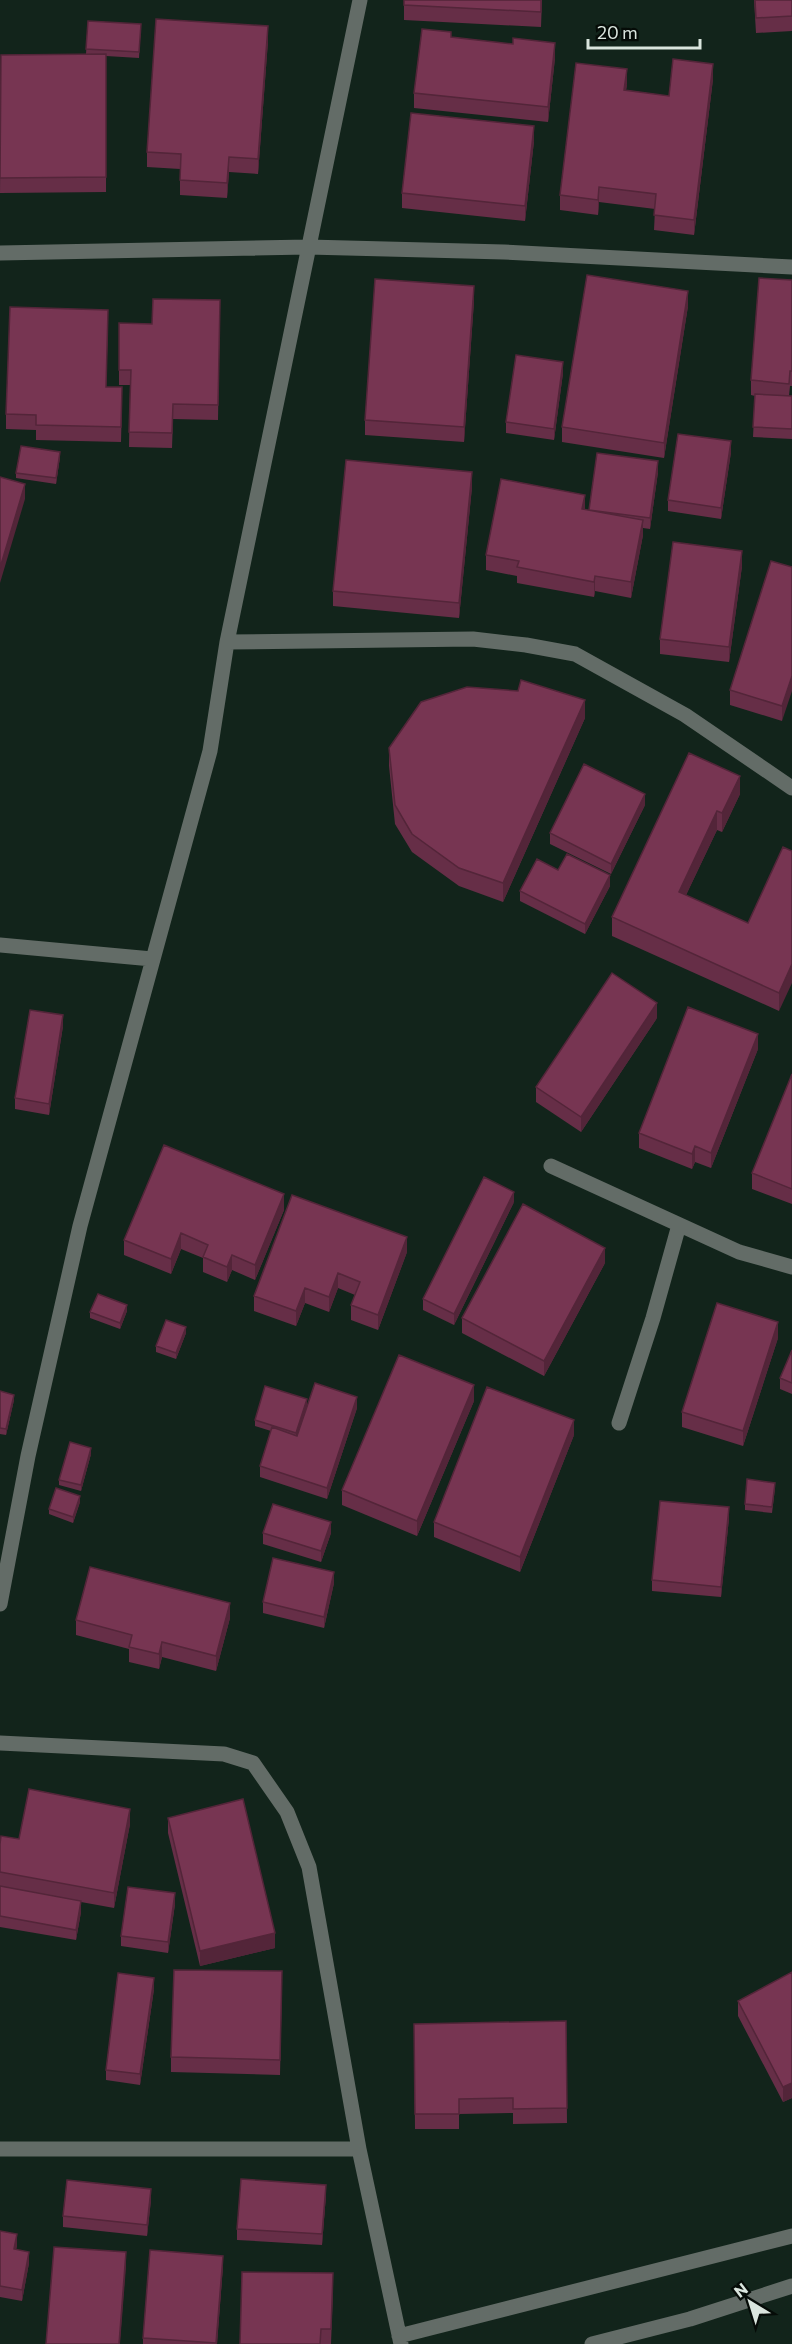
<svg xmlns="http://www.w3.org/2000/svg" width="792" height="2344" viewBox="0 0 792 2344" font-family="Commissioner,sans-serif">
<style>
.lines{fill:none;stroke-linecap:round;stroke-linejoin:round}
.minor{stroke:#636c67;stroke-width:15}
.wall{fill:#662e47}
.shaded-wall{fill:#532539}
.building{fill:#773552;stroke:#532539;stroke-width:1.5}
</style>
<rect width="100%" height="100%" fill="#12241b"/>
<g class="lines">
<!-- minor -->
<path class="minor" d="M0,253l308,-6 196,5 288,15
M227,642l246,-3 53,6 49,9 110,61 107,73
M0,945l152,14
M551,1166l188,86 53,15
M619,1423l34,-105 26,-93
M0,1604l28,-148 52,-230 130,-475 17,-109 133,-642
M0,1743l224,11 29,9 34,49 22,55 50,282 42,195
M0,2149h359
M399,2336l393,-100
M592,2344l98,-25 102,-33"/>
</g>
<!-- wall -->
<path class="wall" d="M404,0h138l-1,27 -137,-7z
M754,0h38v31l-36,2z
M88,21l53,3 -2,34 -33,-2v136l-106,1 1,-138 85,-1z
M451,37l104,21 -7,64 -134,-14v-15z
M268,41l-10,133 -29,-2 -2,26 -47,-3v-26l-33,-2v-15z
M713,79l-19,156 -40,-5 1,-21 -56,-7 -1,13 -38,-5v-15l67,-111 -1,6 43,6z
M534,141l-9,80 -123,-13v-15z
M792,280v106h-2l-1,10h3v43l-39,-2 2,-41 -4,-1v-15z
M220,300l-2,120 -45,-1 -1,29 -43,-1 1,-62h-11v-62l33,1z
M474,301l-10,141 -99,-7v-15z
M688,306l-24,152 -102,-16v-15z
M108,325l-2,62 16,15 -1,40 -85,-2v-10l-30,-1v-15z
M563,373l-9,67 -48,-7v-11z
M731,452l-10,67 -53,-8v-11z
M60,457l-4,27 -40,-6v-5z
M658,472l-8,57 -7,-1v7l-12,63 -36,-7 -1,6 -77,-14v-7l-31,-6v-15l103,-45z
M472,487l-13,131 -126,-12v-15z
M742,566l-13,96 -69,-8v-15z
M792,567l-10,154 -52,-16v-15z
M585,718l-82,184 -44,-16 -47,-34 -17,-28 -6,-58v-18z
M689,753l51,41 -18,38 -5,-2 -31,65 62,28 44,-72 -13,160 -167,-75v-19z
M645,805l-34,69 -61,-30v-11z
M558,870l52,16 -25,48 -65,-33v-10z
M657,1018l-76,114 -45,-30v-15z
M63,1026l-14,89 -34,-6v-11z
M758,1049l-47,119 -16,-6 -3,7 -53,-21v-15z
M792,1074v130l-40,-15v-16z
M514,1202l-60,123 -31,-15v-11z
M284,1210l-29,70 -23,-10 -5,12 -24,-10v-14l-22,-9 -10,25 -47,-19v-15z
M407,1252l-29,78 -27,-10v-15l4,-10 -17,-7 -9,24 -24,-9 -9,23 -42,-15v-15z
M605,1263l-61,113 -82,-43v-15z
M127,1311l-7,18 -30,-11v-6z
M186,1333l-10,26 -20,-7v-6z
M778,1338l-35,108 -61,-19v-15z
M792,1350v44l-12,-5v-11z
M0,1391l14,9 -8,35 -6,-1z
M474,1401l-57,135 -75,-31v-15z
M307,1405l-10,31 60,-28 -30,91 -67,-22v-11l11,-35 -16,-5v-6z
M574,1435l-54,137 -86,-35v-15z
M91,1454l-10,37 -22,-6v-5z
M775,1488l-3,25 -27,-3v-6z
M80,1502l-7,21 -24,-9v-5z
M729,1518l-8,79 -69,-6v-11z
M263,1533h68l-10,29 -58,-18z
M334,1583l-10,45 -61,-15v-11z
M230,1618l-14,53 -54,-14 -3,12 -30,-7v-13l-53,-14v-15z
M168,1818l107,130 -75,18 -32,-133z
M130,1824l-16,84 -33,-6v10l-5,28 -76,-13v-83l19,-5z
M175,1904l-7,49 -47,-7v-10z
M792,1972v126l-9,4 -45,-86v-15z
M282,1986l-2,89 -109,-3v-15z
M154,1989l-14,96 -34,-5v-10z
M566,2021l1,102 -54,1v-11l-54,1v15h-44l-1,-105z
M326,2195l-4,50 -85,-5v-11z
M151,2200l-4,36 -84,-9v-11z
M0,2231l17,14 -1,5 13,13 -7,38 -22,-4z
M223,2266l-6,78h-74v-6z
M333,2289l-2,55h-91z"/>
<!-- shaded-wall -->
<path class="shaded-wall" d="M268,26v15l-10,133v-15z
M555,43v15l-7,64v-15z
M713,64v15l-19,156v-15z
M627,69v15l-3,21v-15z
M534,126v15l-9,80v-15z
M229,157v15l-2,26v-15z
M599,187v15l-1,13v-15z
M474,286v15l-10,141v-15z
M688,291v15l-24,152v-15z
M563,362v11l-9,67v-11z
M731,441v11l-10,67v-11z
M60,452v5l-4,27v-6z
M658,461v11l-8,57v-11z
M472,472v15l-13,131v-15z
M25,484v15l-25,84v-15z
M585,495v15l-3,-1z
M643,520v15l-12,63v-16z
M742,551v15l-13,96v-15z
M595,576v15l-1,6v-15z
M792,676v15l-10,30v-15z
M585,700v18l-82,184v-19z
M740,776v18l-18,38v-19z
M645,794v11l-34,69v-10z
M717,811v19l-38,80v-18z
M610,875v11l-25,48v-10z
M792,964v19l-13,28v-18z
M657,1003v15l-76,114v-15z
M63,1015v11l-14,89v-11z
M758,1034v15l-47,119v-15z
M695,1146v16l-3,7v-15z
M514,1192v10l-60,123v-11z
M284,1194v16l-29,70v-15z
M181,1233v16l-10,25v-15z
M407,1237v15l-29,78v-15z
M605,1248v15l-61,113v-15z
M232,1255v15l-5,12v-15z
M338,1273v15l-9,24v-15z
M305,1288v15l-9,23v-15z
M127,1305v6l-7,18v-6z
M778,1322v16l-35,108v-15z
M186,1327v6l-10,26v-6z
M474,1385v16l-57,135v-15z
M14,1395v5l-8,35v-6z
M357,1397v11l-30,91v-11z
M307,1399v6l-11,34v-6z
M574,1420v15l-54,137v-15z
M91,1448v6l-10,37v-6z
M80,1496v6l-7,21v-6z
M729,1507v11l-8,79v-10z
M331,1522v11l-10,29v-11z
M334,1572v11l-10,45v-11z
M230,1603v15l-14,53v-15z
M162,1642v15l-3,12v-15z
M130,1809v15l-16,84v-15z
M175,1893v11l-7,49v-11z
M81,1901v11l-5,28v-10z
M275,1933v15l-75,18v-15z
M154,1978v11l-14,96v-11z
M792,2083v15l-9,4v-15z
M326,2185v10l-4,50v-11z
M151,2189v11l-4,36v-11z
M17,2234v11l-3,15v-11z
M29,2252v11l-7,38v-11z
M126,2252v15l-6,77h-1z
M223,2256v10l-6,78h-1z"/>
<!-- building -->
<path class="building" d="M404,0h137v12l-137,-7z
M755,0h37v16l-36,2z
M156,19l112,7 -10,133 -29,-2 -2,26 -47,-3 1,-26 -34,-2z
M88,21l53,3 -2,28 -53,-3z
M422,29l29,3v5l62,7v-6l42,5 -7,64 -134,-14z
M106,54v123l-106,1 1,-123z
M673,59l40,5 -19,156 -40,-5 2,-21 -57,-7 -1,13 -38,-5 16,-132 51,6 -3,21 45,6z
M411,113l123,13 -9,80 -123,-13z
M587,275l101,16 -24,152 -102,-16z
M759,278l33,2v91h-2l-1,13 -38,-4z
M375,279l99,7 -10,141 -99,-7z
M153,299l67,1 -2,105 -45,-1 -1,29 -43,-1 2,-62h-12v-47l33,1z
M10,307l98,3 -2,77h16l-1,40 -85,-2v-10l-30,-1z
M516,355l47,7 -9,67 -48,-7z
M755,394l37,2v33l-39,-2z
M678,434l53,7 -10,67 -53,-8z
M21,446l39,6 -4,26 -40,-5z
M597,453l61,8 -8,57 -61,-8z
M346,460l126,12 -13,131 -126,-12z
M0,477l25,7 -25,84z
M501,479l84,16 -3,14 61,11 -12,62 -36,-6 -1,6 -77,-15 2,-6 -33,-6z
M673,542l69,9 -13,96 -69,-8z
M771,561l21,6v109l-10,30 -52,-16z
M521,680l64,20 -82,183 -44,-15 -47,-34 -17,-29 -6,-57 32,-46 46,-15 51,4z
M689,753l51,23 -18,37 -5,-2 -38,81 69,31 35,-76 9,4v113l-13,29 -167,-76z
M584,764l61,30 -34,70 -61,-31z
M567,854l43,21 -25,49 -65,-33 17,-32 21,11z
M612,973l45,30 -76,114 -45,-30z
M688,1007l70,27 -47,119 -16,-7 -3,8 -53,-21z
M30,1010l33,5 -14,89 -34,-6z
M792,1074v115l-40,-16z
M164,1145l120,49 -29,71 -23,-10 -5,12 -24,-10 5,-12 -27,-12 -10,26 -47,-19z
M484,1177l30,15 -60,122 -31,-15z
M292,1195l115,42 -29,78 -27,-10 9,-23 -22,-9 -9,24 -24,-9 -9,23 -42,-15z
M523,1204l82,44 -61,113 -82,-43z
M98,1294l29,11 -7,18 -30,-11z
M717,1303l61,19 -35,109 -61,-19z
M166,1320l20,7 -10,26 -20,-7z
M792,1350v33l-12,-5z
M399,1355l75,30 -57,136 -75,-31z
M315,1383l42,14 -30,91 -67,-22 12,-39 25,9z
M265,1386l42,13 -11,34 -41,-13z
M487,1387l87,33 -54,137 -86,-35z
M0,1391l14,4 -8,34 -6,-1z
M70,1442l21,6 -10,37 -22,-5z
M747,1479l28,4 -3,24 -27,-3z
M56,1488l24,8 -7,21 -24,-8z
M660,1501l69,6 -8,80 -69,-7z
M273,1504l58,18 -10,29 -58,-18z
M273,1558l61,14 -10,45 -61,-15z
M90,1567l140,36 -14,53 -54,-14 -3,12 -30,-7 3,-12 -56,-15z
M29,1789l101,20 -16,84 -114,-21v-28l1,-8 18,3z
M243,1799l32,134 -75,18 -32,-133z
M0,1886l81,15 -5,29 -76,-14z
M128,1887l47,6 -7,49 -47,-6z
M174,1970l108,1 -2,89 -109,-3z
M792,1972v111l-9,4 -45,-86z
M118,1973l36,5 -14,96 -34,-4z
M566,2021l1,87 -54,1v-11l-54,1v15h-44l-1,-90z
M241,2179l85,6 -4,49 -85,-5z
M67,2180l84,9 -4,36 -84,-9z
M0,2231l17,3 -3,15 15,3 -7,38 -22,-4z
M54,2247l72,5 -7,92h-73z
M150,2250l73,6 -7,87 -73,-5z
M242,2272l91,1 -2,56h-10l-1,15h-80z"/>
<!-- north arrow -->
<g transform="translate(750 2302) rotate(322)" stroke="#050b07" stroke-width="4.5" paint-order="stroke">
<path d="M0-4.5L10 22L0 15L-10 22Z" fill="#dae5de"/>
<text y="-9" font-size="16" font-weight="bold" text-anchor="middle" fill="#dae5de">N</text>
</g>
<!-- scale -->
<path d="M588 39v9h112v-9" fill="none" stroke="#dae5de" stroke-width="3"/>
<text x="597" y="39" font-size="18" fill="#dae5de" stroke="#050b07" stroke-width="4.5" paint-order="stroke">20 m</text>
</svg>
